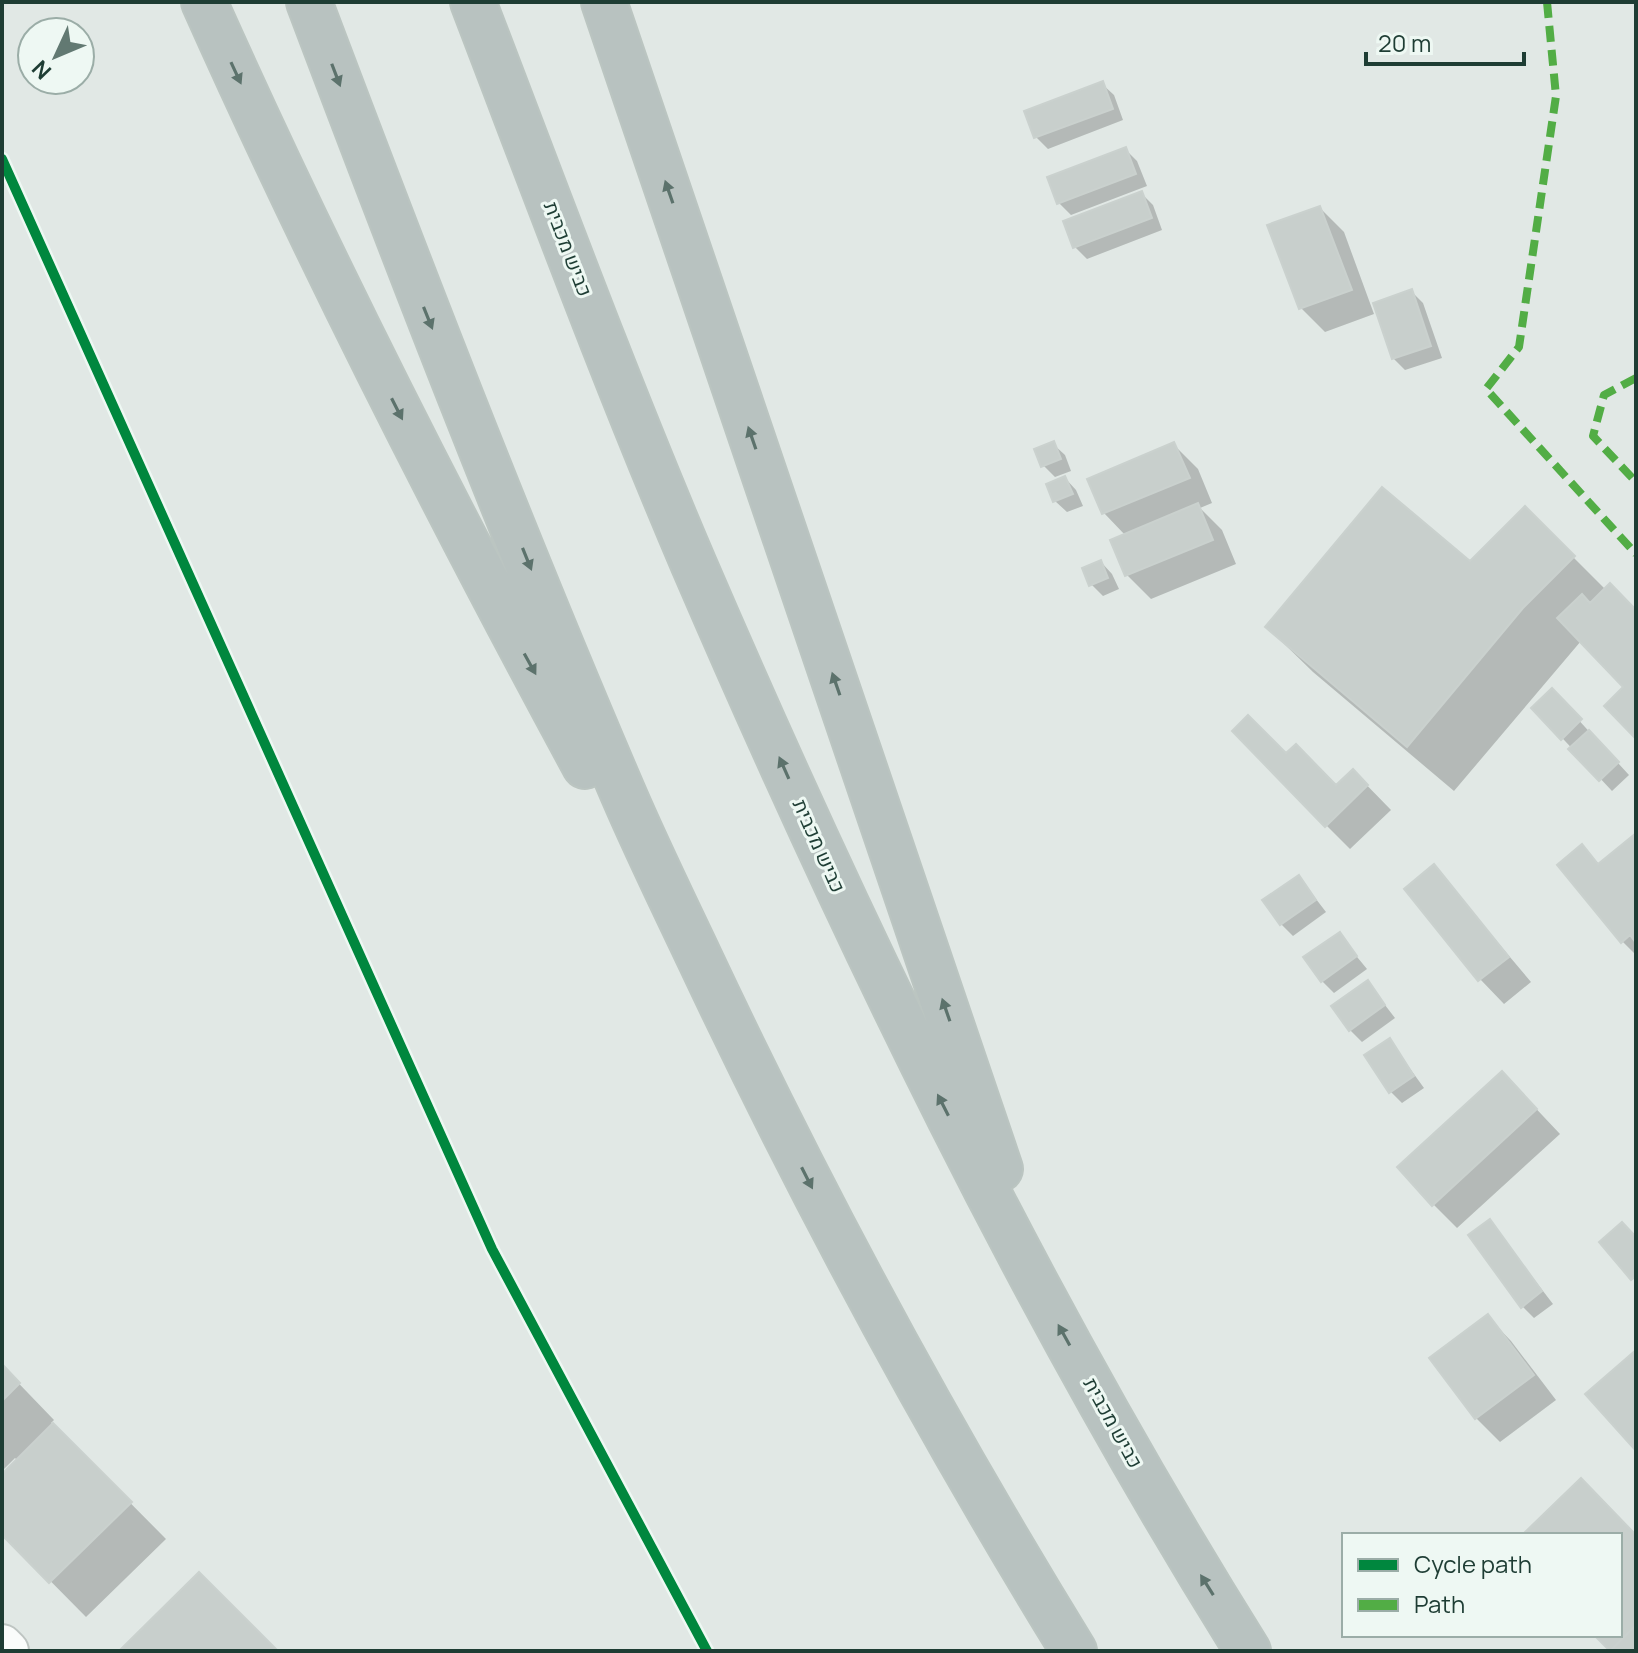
<svg xmlns="http://www.w3.org/2000/svg" width="1638" height="1653" viewBox="0 0 1638 1653" font-family="Manrope,Heebo,sans-serif">
<style>
.shadow{fill:#0003}
.building{fill:#c8cfcc;stroke:#cad1ce;stroke-width:2}
.lines{fill:none;stroke-linecap:round;stroke-linejoin:round}
.minor-casing{stroke:#bec5c2;stroke-width:44}
.motorway-casing{stroke:#bbc5c1;stroke-width:48}
.minor{stroke:#fafcfb;stroke-width:40}
.motorway{stroke:#b8c2c0;stroke-width:44}
.quiet{stroke:#52ad45;stroke-width:8;stroke-dasharray:16 8;stroke-linecap:butt}
.cycleway-casing{stroke:#eef8f3;stroke-width:15}
.cycleway{stroke:#00873e;stroke-width:10}
.oneway{fill:#5c726c}
.labels{text-anchor:middle;stroke-width:6;stroke-linejoin:round;paint-order:stroke}
.street-label{font-size:20px;fill:#1e3d34;stroke:#eef8f3}
</style>
<rect width="100%" height="100%" fill="#e1e8e5"/>
<!-- shadow -->
<path class="shadow" d="M1102,84l12,11 9,25 -75,29 -12,-12z
M1125,149l12,12 10,25 -76,29 -12,-12z
M1141,193l12,12 9,25 -75,29 -12,-12z
M1320,208l24,24 30,82 -49,18 -24,-24z
M1412,292l11,11 19,55 -37,12 -12,-12z
M1053,444l12,11 6,16 -16,6 -12,-12z
M1174,445l24,24 14,34 -12,5 22,22 14,34 -85,35 -24,-24 -1,-39 -22,-23z
M1065,478l11,12 7,16 -16,6 -12,-11z
M1525,509l81,81 30,22v124l-10,-49 -45,-46 -127,150 -141,-119 -46,-45 203,-63z
M1101,562l11,12 7,15 -16,7 -12,-12z
M1552,691l77,84 -17,16 -78,-83z
M1286,756l50,31 17,-16 38,39 -41,39 -24,-24z
M1636,836v119l-14,-14 -40,-94 18,18z
M1434,867l97,115 -27,22 -24,-25z
M1299,877l27,35 -33,24 -12,-12z
M1339,935l28,34 -33,24 -12,-12z
M1368,983l27,35 -33,24 -12,-12z
M1390,1041l34,47 -22,15 -12,-12z
M1526,1098l34,36 -103,94 -24,-24z
M1490,1222l63,82 -19,14 -12,-12z
M1487,1316l24,25 45,59 -56,42 -24,-24 -44,-60z
M2,1366l52,54 -3,3 115,116 -80,78 -84,-85v-55l16,-16 -3,-3 -13,13z
M199,1575l76,76h-153z"/>
<!-- building -->
<path class="building" d="M1103,81l10,28 -79,29 -10,-27z
M1126,147l10,27 -79,30 -10,-27z
M1142,191l10,27 -79,30 -10,-27z
M1320,206l32,84 -53,19 -32,-84z
M1412,289l19,57 -39,13 -19,-56z
M1054,441l7,18 -20,8 -7,-18z
M1174,442l16,36 -88,36 -15,-35z
M1065,476l8,18 -20,8 -7,-18z
M1382,487l88,74 55,-55 50,50 -52,52 -116,139 -142,-120z
M1198,503l15,37 -88,36 -15,-36z
M1101,560l7,18 -19,8 -7,-18z
M1610,583l26,27v129l-32,-33 19,-19 -66,-69 25,-24 8,9z
M1552,688l30,31 -21,21 -30,-32z
M1248,715l38,38 10,-9 40,41 17,-16 15,16 -43,42 -93,-96z
M1589,730l30,32 -20,19 -31,-32z
M1636,833v110l-6,-8 -9,8 -64,-78 25,-21 16,20z
M1434,864l75,93 -31,24 -74,-92z
M1299,875l17,25 -36,25 -18,-25z
M1340,932l17,24 -36,26 -18,-25z
M1368,980l17,25 -36,26 -18,-25z
M1390,1038l24,38 -25,17 -25,-38z
M1502,1071l35,38 -105,97 -35,-39z
M1490,1219l52,72 -21,17 -53,-73z
M1622,1222l14,15v39l-5,4 -32,-38z
M1488,1314l46,61 -59,44 -46,-61z
M1636,1350v101l-51,-57z
M2,1364l18,19 -18,18z
M53,1423l79,79 -83,81 -47,-48v-61z
M1581,1478l55,57v90l-26,26 -16,-16h26v-100h-98z
M199,1572l78,78 -158,1z
M1636,1625v26h-26z"/>
<g class="lines">
<!-- minor casing -->
<g class="minor-casing">
<path id="minor" d="M2,1645l6,6"/>
</g>
<!-- motorway casing -->
<g class="motorway-casing">
<path id="motorway" d="M204,2c116,260 245,513 381,764
M309,2c100,265 202,530 314,791 24,56 51,111 77,166 112,238 236,468 374,692
M473,2c72,188 142,378 221,563 161,374 338,741 554,1086
M604,2l396,1167"/>
</g>
<!-- minor -->
<use href="#minor" class="minor"/>
<!-- motorway -->
<use href="#motorway" class="motorway"/>
<!-- quiet -->
<path class="quiet" d="M1547,2l9,94 -37,251 -33,42 150,165
M1636,378l-32,17 -11,41 43,46"/>
<!-- cycleway casing -->
<g class="cycleway-casing">
<path id="cycleway" d="M2,159l490,1090 215,402"/>
</g>
<!-- cycleway -->
<use href="#cycleway" class="cycleway"/>
</g>
<!-- one-way arrows -->
<defs><path id="oneway-solid" d="M-6-.8H1V-3.2L6.5 0L1 3.2V.8H-6Z" transform="scale(2)"/></defs>
<g class="oneway">
<use href="#oneway-solid" transform="translate(236 73) rotate(65)"/>
<use href="#oneway-solid" transform="translate(336 75) rotate(69)"/>
<use href="#oneway-solid" transform="translate(669 192) rotate(-109)"/>
<use href="#oneway-solid" transform="translate(428 318) rotate(68)"/>
<use href="#oneway-solid" transform="translate(397 409) rotate(63)"/>
<use href="#oneway-solid" transform="translate(752 438) rotate(-109)"/>
<use href="#oneway-solid" transform="translate(527 559) rotate(68)"/>
<use href="#oneway-solid" transform="translate(530 664) rotate(61)"/>
<use href="#oneway-solid" transform="translate(836 684) rotate(-109)"/>
<use href="#oneway-solid" transform="translate(784 768) rotate(-114)"/>
<use href="#oneway-solid" transform="translate(946 1010) rotate(-109)"/>
<use href="#oneway-solid" transform="translate(943 1105) rotate(-117)"/>
<use href="#oneway-solid" transform="translate(807 1178) rotate(63)"/>
<use href="#oneway-solid" transform="translate(1064 1335) rotate(-119)"/>
<use href="#oneway-solid" transform="translate(1207 1585) rotate(-122)"/>
</g>
<g class="labels">
<!-- street labels -->
<g class="street-label">
<text transform="translate(568 249) rotate(69)" y="7">כביש מכבית</text>
<text transform="translate(819 846) rotate(66)" y="7">כביש מכבית</text>
<text transform="translate(1113 1423) rotate(61)" y="7">כביש מכבית</text>
</g>
</g>
<!-- border -->
<rect width="1638" height="1653" fill="none" stroke="#1e3d34" stroke-width="8"/>
<!-- legend -->
<rect x="1342" y="1533" width="280" height="104" fill="#eef8f3" stroke="#9bada7" stroke-width="2"/>
<rect x="1358" y="1559" width="40" height="12" fill="#00873e" stroke="#9bada7" stroke-width="2"/>
<text x="1414" y="1573" font-size="24" fill="#1e3d34">Cycle path</text>
<rect x="1358" y="1599" width="40" height="12" fill="#52ad45" stroke="#9bada7" stroke-width="2"/>
<text x="1414" y="1613" font-size="24" fill="#1e3d34">Path</text>
<!-- north arrow -->
<g transform="translate(56 56) rotate(226)"><circle r="38" fill="#eef8f3" stroke="#9bada7" stroke-width="2"/>
<path d="M0-6L14 30L0 20L-14 30Z" fill="#627972"/>
<text y="-12" font-size="22" font-weight="bold" text-anchor="middle" fill="#1e3d34">N</text>
</g>
<!-- scale -->
<path d="M1366 52v12h158v-12" fill="none" stroke="#1e3d34" stroke-width="4"/>
<text x="1378" y="52" font-size="24" fill="#1e3d34" stroke="#eef8f3" stroke-width="6" paint-order="stroke">20 m</text>
</svg>
